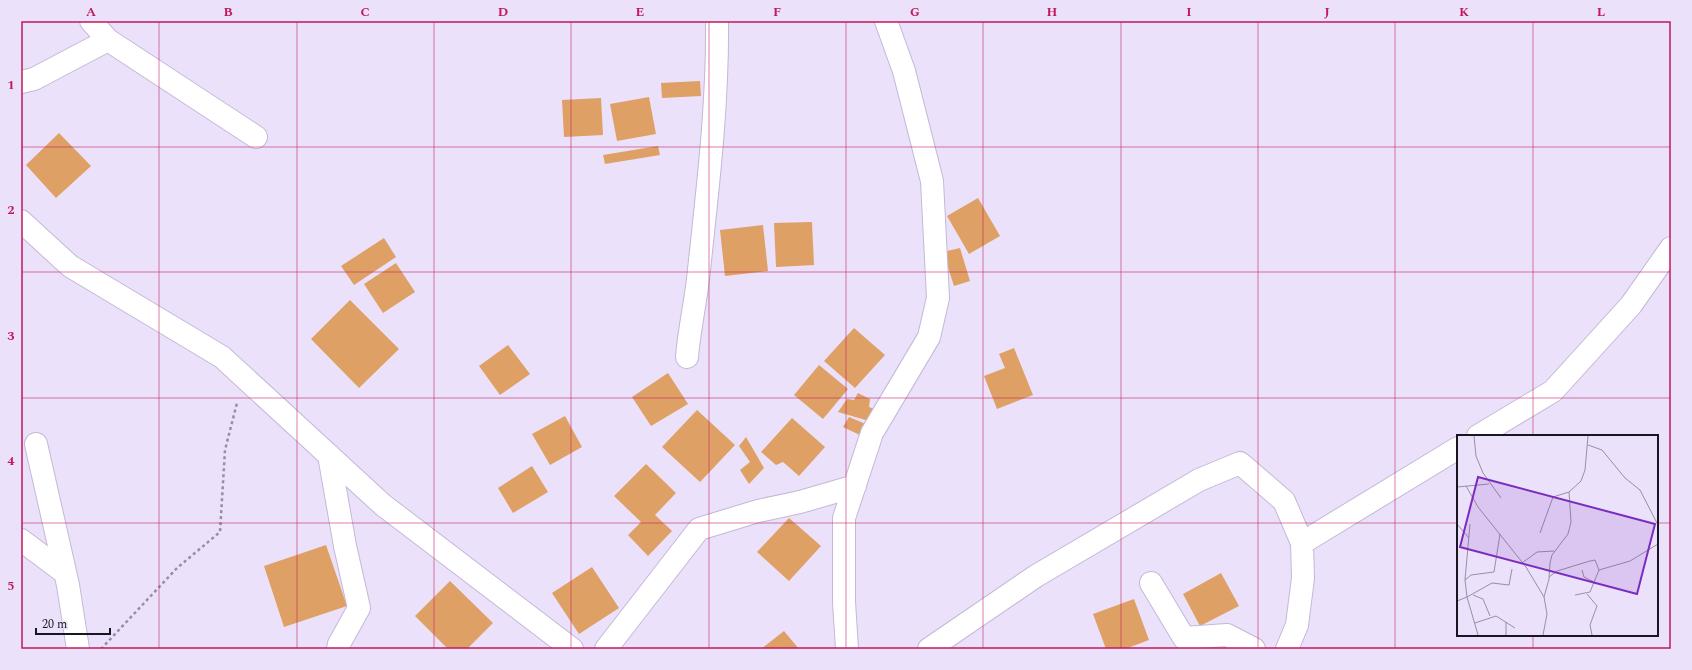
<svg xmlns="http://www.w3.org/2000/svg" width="1692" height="670" viewBox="0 0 1692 670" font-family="Spectral,serif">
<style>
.building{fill:#dea064}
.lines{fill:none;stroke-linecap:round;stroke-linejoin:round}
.street-casing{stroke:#c4b8d6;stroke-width:24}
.path{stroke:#968ea2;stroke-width:2.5;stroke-dasharray:3 3;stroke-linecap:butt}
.street{stroke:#fff;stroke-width:22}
.grid{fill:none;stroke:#c2185b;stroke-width:1;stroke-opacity:0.55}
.inset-road{fill:none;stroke:#9790a3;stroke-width:1}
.view{fill:#7b2cbf;fill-opacity:0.15;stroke:#7b2cbf;stroke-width:2}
.inset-edge{fill:none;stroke:#1a1621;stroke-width:2}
.neatline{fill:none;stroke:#c2185b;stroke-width:1.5}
.grid-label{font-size:13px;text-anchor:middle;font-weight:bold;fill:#c2185b}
</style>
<rect width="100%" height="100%" fill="#ebe1fa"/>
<!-- building -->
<path class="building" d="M700,81l1,15 -39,2 -1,-15z
M649,97l7,37 -39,7 -7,-37z
M601,98l2,37 -39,2 -2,-37z
M59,133l32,33 -35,32 -30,-33z
M658,146l2,9 -55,9 -2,-9z
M978,198l22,38 -31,18 -22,-38z
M812,222l2,43 -38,2 -2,-44z
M763,225l5,46 -43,5 -5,-46z
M384,238l12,19 -42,28 -13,-19z
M960,248l10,33 -16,5 -11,-34z
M396,263l19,29 -32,21 -19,-29z
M350,300l49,49 -40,39 -48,-49z
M854,328l31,27 -30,33 -31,-27z
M508,345l22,29 -30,21 -21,-29z
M1014,348l19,47 -36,14 -13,-33 21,-8 -6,-14z
M819,365l29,24 -25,30 -29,-24z
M668,373l20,31 -37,22 -19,-29z
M858,393l12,6 -1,8 7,3 -7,11 -31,-9 9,-13 7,1z
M697,410l38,35 -35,37 -38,-35z
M565,416l17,31 -32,18 -18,-31z
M849,417l19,8 -6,11 -19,-9z
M792,418l33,29 -26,29 -16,-14 -7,3 -15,-13z
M746,437l18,31 -15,16 -9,-14 10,-8 -11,-16z
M646,464l30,29 -21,22 17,16 -24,25 -20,-21 13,-13 -27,-26z
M532,466l16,26 -35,21 -15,-25z
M789,518l32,28 -32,35 -32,-29z
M326,545l21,61 -63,21 -20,-61z
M592,567l27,41 -40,26 -27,-41z
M1221,573l18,33 -39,20 -17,-32z
M450,581l43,42 -26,26h-19l-33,-33z
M1134,599l15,41 -24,9h-19l-13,-35z
M784,631l15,18h-38z"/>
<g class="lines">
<!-- street casing -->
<g class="street-casing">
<path id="street" d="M91,21l17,19 148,97
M21,82l13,-3 74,-39
M21,221l49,45 152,91 161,148 189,144
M687,357c2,-26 8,-52 11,-78 9,-85 20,-172 19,-258
M1478,436l75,-45 78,-86 40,-57
M36,444l32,141 10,64
M329,455l16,91 14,62 -20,36 -1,5
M21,540l44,33
M1151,583l33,55 43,-3 27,14
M606,649l93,-120 59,-18 42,-9 55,-16
M847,649l-3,-47v-84l28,-85 57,-96 9,-39 -6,-117 -28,-110 -18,-50
M929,649l107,-73 163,-96 41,-17 44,38 18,42 156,-95
M1287,649l10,-24 6,-47 -1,-35"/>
</g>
<!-- path -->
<path class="path" d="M101,649l76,-81 43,-36 5,-82 12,-47"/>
<!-- street -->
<use href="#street" class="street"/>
</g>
<!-- grid -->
<path class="grid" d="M159,21v628M297,21v628M434,21v628M571,21v628M709,21v628M846,21v628M983,21v628M1121,21v628M1258,21v628M1395,21v628M1533,21v415M21,147h1650M21,272h1650M21,398h1650M21,523h1437M1657,523h14M1533,635v14"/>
<!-- overview -->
<g transform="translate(1457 435)">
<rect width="201" height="201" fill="#ebe1fa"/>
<path class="inset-road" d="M17,1l2,20 7,17 18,25M131,10l14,5 23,28 15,12 18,35M9,51l12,21 48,60 18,30M0,52l32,-3M0,89l12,14M83,98l13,-36 16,-5M65,128l15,-11 17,-1M125,135l2,7 10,5M92,142l8,-6 33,-10 5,-1 4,10 31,-9 28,-17M8,145l6,-5 23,-3 6,-38M130,159l10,12 -7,19 2,10M16,160l10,4 7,17M118,160l15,-3 9,-22M0,166l10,-4 -2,-17 5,-56M18,188l21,-7 19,12M21,200l-11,-38 25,-14 17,2 3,-16M49,200v-13M86,200l4,-21 -3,-17 5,-18 1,-16 2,-8 16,-21 3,-12 -2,-30 12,-11 4,-11 3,-34"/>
<path class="view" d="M21,42l177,47 -18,70 -177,-47z"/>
<rect width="201" height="201" class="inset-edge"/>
</g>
<!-- border -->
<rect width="1692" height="670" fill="none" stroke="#ebe1fa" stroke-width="44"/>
<!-- scale -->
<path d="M36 628v6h74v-6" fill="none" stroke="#1a1621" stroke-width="2"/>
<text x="42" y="628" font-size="12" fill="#1a1621" stroke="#ebe1fa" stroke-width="3" paint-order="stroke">20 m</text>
<rect x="22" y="22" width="1648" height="626" class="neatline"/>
<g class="grid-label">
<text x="91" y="16">A</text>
<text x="228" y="16">B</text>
<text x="365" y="16">C</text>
<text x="503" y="16">D</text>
<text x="640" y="16">E</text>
<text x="777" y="16">F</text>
<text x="915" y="16">G</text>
<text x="1052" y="16">H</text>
<text x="1189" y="16">I</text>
<text x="1327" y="16">J</text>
<text x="1464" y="16">K</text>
<text x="1601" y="16">L</text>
<text x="11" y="89">1</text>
<text x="11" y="214">2</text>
<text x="11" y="340">3</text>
<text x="11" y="465">4</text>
<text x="11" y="590">5</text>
</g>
</svg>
